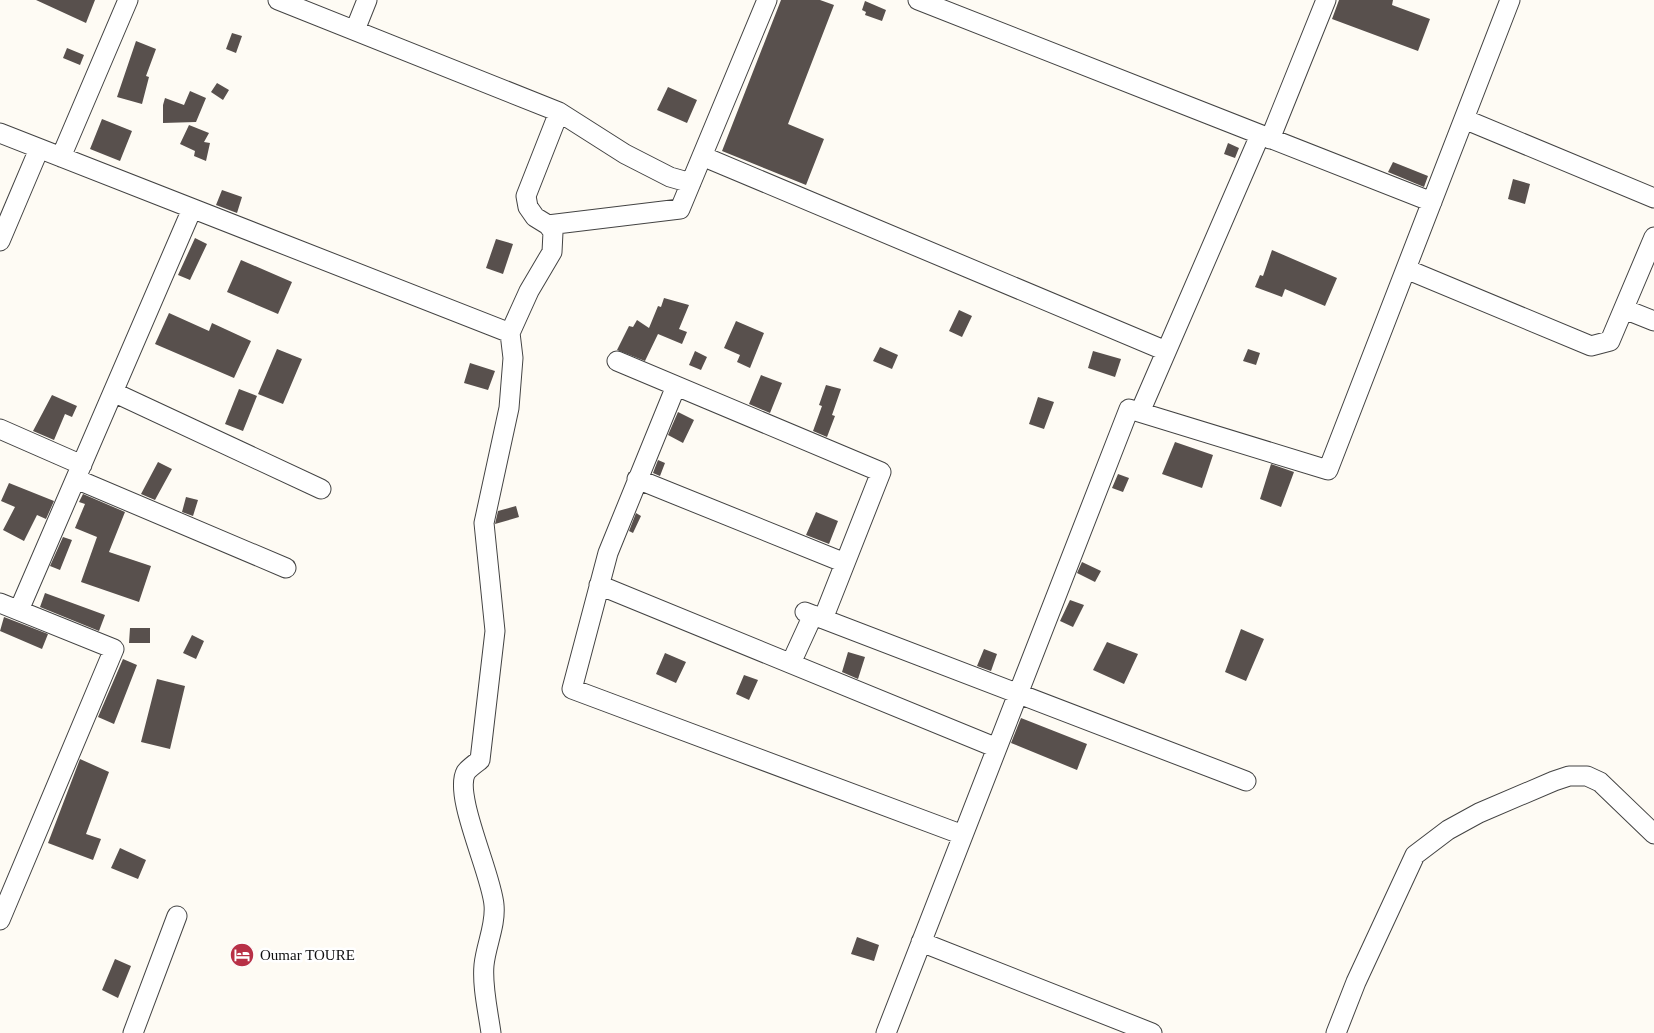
<svg xmlns="http://www.w3.org/2000/svg" width="1654" height="1033" viewBox="0 0 1654 1033" font-family="'Times New Roman',serif">
<style>
.building{fill:#58504d}
.lines{fill:none;stroke-linecap:round;stroke-linejoin:round}
.minor-casing{stroke:#434343;stroke-width:21}
.minor{stroke:#fff;stroke-width:19}
.labels{text-anchor:middle;stroke-width:5;stroke-linejoin:round;paint-order:stroke}
.poi-label{font-size:15px;fill:#101010;stroke:#fff;text-anchor:start}
</style>
<rect width="100%" height="100%" fill="#fefbf4"/>
<!-- building -->
<path class="building" d="M36,0h59l-9,23z
M781,0h39l14,5 -46,119 36,15 -18,46 -84,-34z
M1339,0h54l-1,5 38,14 -12,32 -86,-32z
M865,1l21,9 -4,11 -17,-6 1,-3 -4,-2z
M232,33l10,3 -6,17 -10,-4z
M136,41l20,8 -10,27 3,1 -7,27 -25,-7z
M67,48l17,7 -4,10 -17,-7z
M217,83l12,7 -6,10 -12,-8z
M668,87l29,13 -10,23 -30,-13z
M190,91l16,7 -10,24 -33,1v-18l2,-7 19,7z
M102,119l30,12 -12,30 -30,-12z
M189,125l20,8 -5,9 6,1 -4,18 -12,-5 1,-5 -15,-7z
M1228,143l11,5 -4,10 -11,-4z
M1393,162l35,14 -4,11 -36,-15z
M1513,179l17,5 -5,20 -17,-5z
M222,190l20,7 -5,16 -21,-8z
M195,238l12,6 -17,36 -12,-5z
M496,239l17,5 -10,30 -17,-6z
M1272,250l65,28 -12,28 -40,-17 -3,8 -27,-10 5,-12 3,1z
M241,260l51,22 -14,32 -51,-22z
M664,298l25,7 -10,24 8,3 -5,12 -24,-10 -13,27 -28,-11 12,-24 4,1 4,-7 12,8 9,-22 3,1z
M959,310l13,6 -10,21 -13,-6z
M169,313l40,18 3,-8 39,18 -17,37 -79,-34z
M736,321l28,12 -14,35 -13,-6 3,-7 -16,-7z
M880,347l18,8 -6,14 -19,-8z
M277,349l25,10 -19,45 -25,-10z
M1248,349l12,4 -4,12 -13,-4z
M695,351l12,6 -6,13 -12,-5z
M1093,351l28,8 -6,18 -27,-9z
M470,363l25,8 -7,19 -24,-7z
M761,375l21,8 -12,30 -21,-9z
M826,385l15,4 -9,26 3,1 -8,21 -14,-6 9,-25 -3,-1z
M239,389l18,7 -14,35 -18,-7z
M52,395l25,11 -5,11 -7,-3 -11,26 -21,-9z
M1038,397l16,5 -10,27 -15,-5z
M678,412l16,8 -11,23 -15,-8z
M1175,442l38,13 -11,33 -40,-14z
M658,460l7,3 -5,13 -7,-3z
M158,462l14,7 -17,31 -14,-6z
M1271,464l23,8 -13,35 -21,-8z
M1118,474l11,4 -6,14 -11,-4z
M9,483l45,18 -8,18 -9,-4 -13,26 -21,-11 12,-23 -14,-6z
M83,494l42,18 -16,40 42,14 -12,36 -58,-20 16,-45 -22,-9 10,-24 -6,-2z
M186,497l12,3 -5,16 -11,-4z
M516,506l3,11 -24,7 3,-13z
M816,512l22,9 -9,23 -23,-9z
M636,513l5,3 -8,17 -4,-2z
M63,537l9,3 -12,30 -10,-4z
M1082,562l19,9 -6,11 -18,-9z
M45,593l60,22 -6,16 -59,-24z
M1070,600l14,5 -11,22 -13,-6z
M4,617l44,17 -6,15 -42,-18z
M130,628h20v15h-21z
M1241,629l23,10 -18,42 -21,-9z
M192,635l12,6 -8,18 -13,-6z
M1107,642l31,12 -14,30 -31,-14z
M984,649l13,5 -6,17 -14,-5z
M848,652l17,5 -7,22 -16,-7z
M665,653l21,9 -10,21 -20,-9z
M123,659l14,6 -23,59 -16,-7z
M744,675l14,5 -9,20 -13,-6z
M157,679l28,7 -15,63 -29,-7z
M1021,718l66,26 -10,26 -66,-27z
M80,759l29,13 -23,62 15,5 -8,21 -45,-17z
M120,848l26,12 -8,19 -27,-11z
M857,937l22,8 -5,16 -23,-7z
M115,959l16,7 -13,32 -16,-8z"/>
<g class="lines">
<!-- minor casing -->
<g class="minor-casing">
<path id="minor" d="M278,0l281,112 66,42 45,23 21,6
M918,0l514,202
M355,30l12,-30
M1464,119l190,79
M0,133l510,200
M1270,139l56,-139
M702,156l464,195
M61,157l67,-157
M548,225l132,-16 87,-209
M0,241l39,-92
M1406,269l185,77 19,-5 44,-104
M1624,309l30,12
M617,361l264,111 -58,147
M676,386l-68,167 -36,136 391,146
M113,392l208,97
M1140,412l120,-277
M0,429l82,36
M76,479l210,89
M637,479l208,84
M599,585l398,163
M0,603l114,46 -114,271
M19,610l173,-401
M805,612l441,169
M791,663l22,-48
M921,942l231,91
M133,1033l44,-117
M491,1033c-3,-22 -9,-47 -7,-68 2,-20 12,-40 10,-60 -2,-30 -41,-110 -28,-133 3,-4 10,-9 14,-12l15,-129 -11,-108 25,-115 4,-50 -3,-25 19,-42 23,-39 1,-20 -5,-7 -13,-8 -7,-10 -2,-11 33,-84
M886,1033l243,-624 199,61 182,-470
M1336,1033l20,-51 59,-127 33,-25 31,-17 75,-32 15,-5h18l13,6 54,52"/>
</g>
<!-- minor -->
<use href="#minor" class="minor"/>
</g>
<!-- icons -->
<defs>
<g id="hotel-disc" transform="scale(1.25)"><circle r="9.5" fill="#b83046" stroke="#fff"/><path d="M-6-4.5h1.5V1H6V5H4.5V3h-9V5H-6ZM-4 0a1.8 1.8 0 1 1 3.6 0ZM.5 0V-2.5h3Q6-2.5 6 0Z" fill="#fff"/></g>
</defs>
<g fill-rule="evenodd">
<use href="#hotel-disc" x="242" y="955"/>
</g>
<g class="labels">
<!-- poi labels -->
<g class="poi-label">
<text x="260" y="960">Oumar TOURE</text>
</g>
</g>
</svg>
